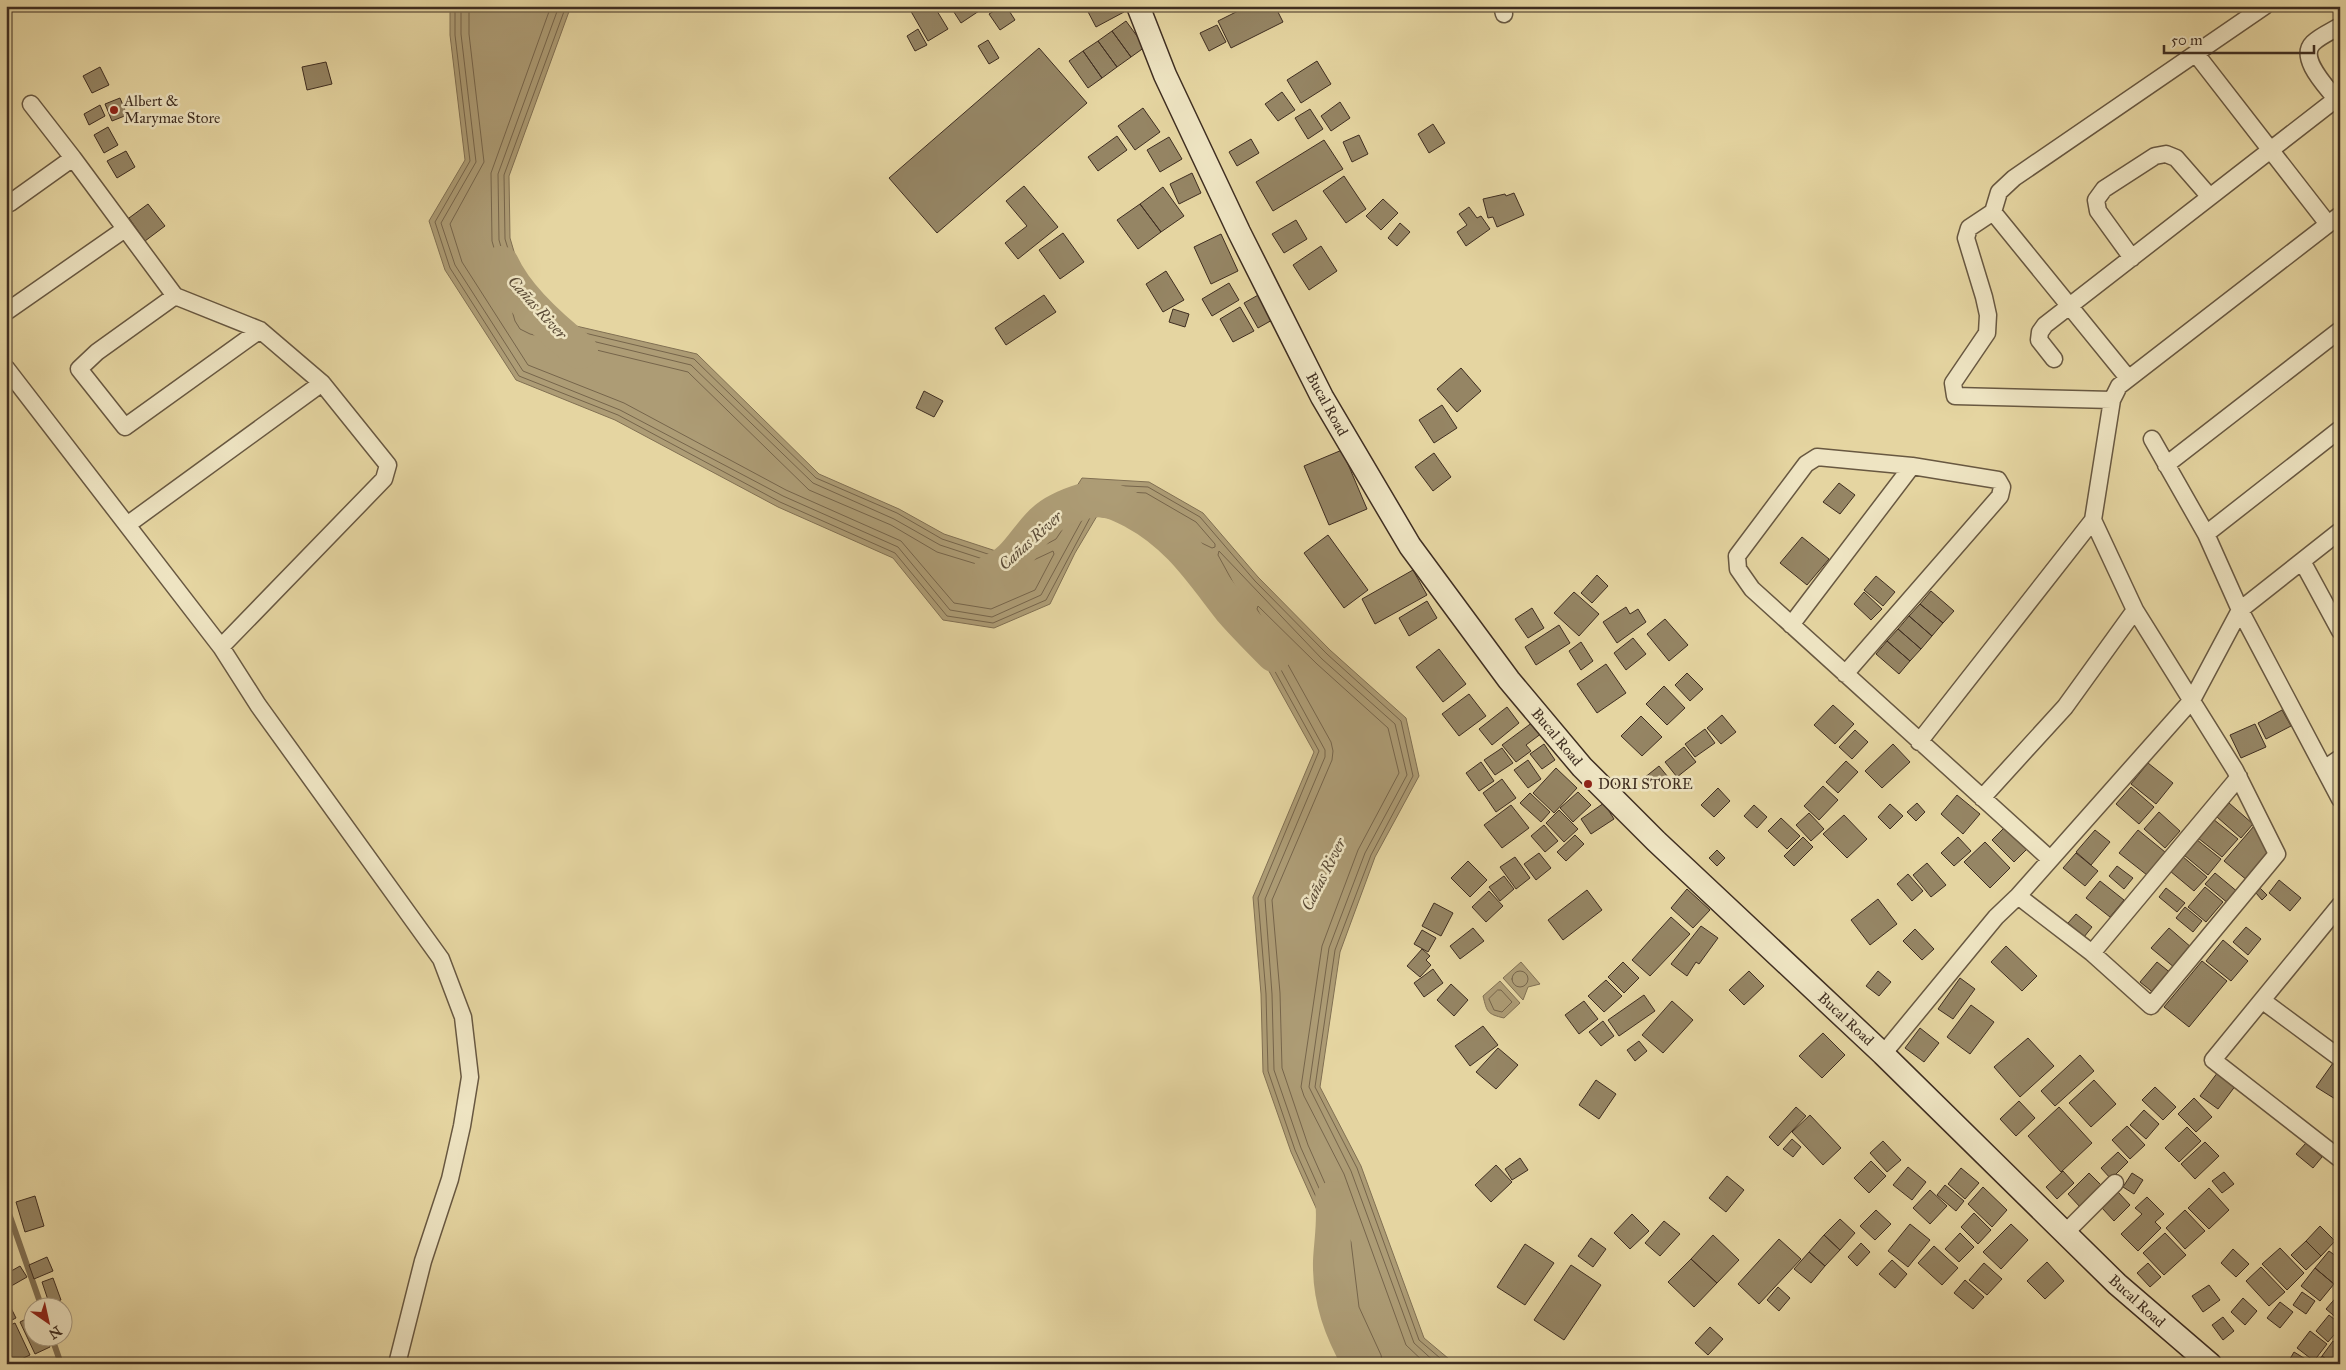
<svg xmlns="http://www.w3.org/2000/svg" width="2346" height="1370" viewBox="0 0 2346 1370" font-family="'IM FELL Great Primer',serif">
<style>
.water{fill:#ad9c75;stroke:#817053}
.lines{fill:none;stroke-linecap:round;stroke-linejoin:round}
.shore{stroke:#76654b;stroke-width:1}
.stream{stroke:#817053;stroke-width:6}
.river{stroke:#ad9c75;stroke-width:36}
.building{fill:#958564;stroke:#3f2e21}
.street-casing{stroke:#685841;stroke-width:19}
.secondary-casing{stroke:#3f2e21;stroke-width:25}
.street{stroke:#eee4c2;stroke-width:16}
.secondary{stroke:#eee4c2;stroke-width:22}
.poi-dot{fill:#8f2418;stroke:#eee4c2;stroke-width:2}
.labels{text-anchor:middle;stroke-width:5;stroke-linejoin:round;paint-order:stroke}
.poi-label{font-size:15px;fill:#3f2e21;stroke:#eee4c2;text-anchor:start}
.street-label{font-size:15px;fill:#3f2e21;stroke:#eee4c2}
.water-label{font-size:16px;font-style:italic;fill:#5a4a36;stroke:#eee4c2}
</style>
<rect width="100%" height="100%" fill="#e5d5a1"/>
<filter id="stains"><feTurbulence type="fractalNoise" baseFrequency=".004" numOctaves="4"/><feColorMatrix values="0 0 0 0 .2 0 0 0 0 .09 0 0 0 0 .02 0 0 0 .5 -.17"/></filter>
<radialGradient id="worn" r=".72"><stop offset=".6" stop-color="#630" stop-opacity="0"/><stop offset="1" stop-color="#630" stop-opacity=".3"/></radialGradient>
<!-- water -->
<path class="water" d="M450,6h121l-62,170 1,62 23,78 164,38 122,120 80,35 45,25 61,20 44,-24 33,-52 67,4 54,31 55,64 72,73 76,68 13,58 -44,81 -35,95 -20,135 41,79 63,172 31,26h-90l-24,-52 -7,-64 -43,-96 -28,-80 -2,-78 -8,-97 61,-145 -108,-194 -77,-37 -32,-5 -22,37 -25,51 -56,24 -51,-8 -50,-62 -115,-51 -163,-87 -99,-40 -71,-110 -16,-49 36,-61 -15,-125z
M1521,962l19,22 -12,3 -5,13 -20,-22z
M1500,981l20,22 -16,15c-17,-4 -17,-6 -21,-22z"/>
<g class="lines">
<!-- shore -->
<path class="shore" d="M455,6v29l15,126 -35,61 15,46 69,108 99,39 162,87 115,51 52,63 46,7 53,-23 46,-86 4,-2 35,4 79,38 109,197 -61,147 8,96 2,77 27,79 43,96 8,65 23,53
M461,6v28l15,128 -35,61 14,42 68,106 97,39 163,86 115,51 52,63 42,7 49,-22 46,-84 8,-6 38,5 79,38 3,-1v-3l-19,-22 -50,-29 -57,-3 -33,49 -46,25 -9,1 -61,-20 -46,-26 -81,-36 -122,-118 -165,-40 -4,-6 -23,-79 -1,-66 61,-168
M469,6v28l15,128 -34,62 12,38 66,103 96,38 162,87 115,51 53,62 37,6 44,-19 19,-36 -1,-3 -47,22 -69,-21 -46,-27 -82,-35 -121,-118 -158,-38 -10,-5 -5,-8 -23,-80 -1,-68 60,-167
M566,6l-62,169 1,64 25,81 164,39 122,119 81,35 45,26 61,20 49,-25 33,-50 63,3 52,30 55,64 72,73 74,67 12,55 -42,79 -36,95 -20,137 42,81 62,172 28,24
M1512 979a8 8 0 1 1 16 0a8 8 0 1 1-16 0Z
M1498,990h3l11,12 -10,10 -8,-2 -5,-11z
M1375,1364l-23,-55 -8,-65 -43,-96 -27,-78 -2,-76 -7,-95 60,-142v-7l-107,-195 1,-4 103,108 73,65 12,51 -42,78 -36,95 -20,139 42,84 63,172 23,21
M1383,1364l-2,-9 -22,-48 -8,-65 -43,-97 -26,-77 -2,-75 -8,-93 60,-140 1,-9 -2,-9 -74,-133 1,-3 59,58 71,64 11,45 -41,77 -36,96 -21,141 3,9 40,78 62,171 20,19"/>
<!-- stream -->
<path class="stream" d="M6,1205l36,103
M52,1338l9,26"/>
<!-- river -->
<path class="river" d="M501,264c15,33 51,65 79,87
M990,573c34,-14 38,-47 69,-62 14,-7 31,-14 47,-11 10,1 19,7 28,11 45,24 68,61 98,99 13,15 28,30 42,44
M1333,1199c3,21 -1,41 -2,62 -1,38 11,70 30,103"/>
</g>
<!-- building -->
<path class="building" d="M912,6h22l14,23 -20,12 -19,-33z
M950,6h25l4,5 -18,12z
M1002,6h4l9,14 -15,10 -11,-16z
M1085,6h35l4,6 -28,15z
M1248,6h27l8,16 -52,26 -13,-27z
M1126,21l19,26 -14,10 -19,-26z
M1217,25l9,17 -17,9 -9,-18z
M918,29l9,16 -12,6 -8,-15z
M1112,31l19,26 -14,10 -19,-26z
M988,40l11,18 -10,6 -11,-18z
M1098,41l19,26 -15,11 -19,-27z
M1039,48l48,55 -150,130 -48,-55z
M1083,51l19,27 -14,10 -19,-27z
M1317,61l14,23 -30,19 -14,-23z
M326,62l6,22 -25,6 -5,-23z
M100,67l9,18 -17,8 -9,-17z
M1282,92l13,18 -17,11 -13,-17z
M120,98l7,17 -15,6 -7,-17z
M1340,102l10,16 -19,13 -10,-15z
M100,105l5,11 -16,9 -5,-11z
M1143,108l17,24 -25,18 -17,-24z
M1310,109l13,20 -15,10 -13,-21z
M1433,124l12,19 -16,10 -11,-19z
M108,127l10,18 -14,8 -10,-18z
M1359,135l9,19 -16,8 -9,-20z
M1117,136l10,14 -29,21 -10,-14z
M1169,137l13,22 -22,13 -13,-22z
M1251,139l8,14 -22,13 -8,-14z
M1324,140l19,29 -70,42 -17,-29z
M126,151l9,16 -18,11 -10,-17z
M1192,173l9,20 -22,11 -9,-20z
M1344,176l22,33 -20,14 -23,-32z
M1024,186l34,41 -40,32 -13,-16 22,-17 -21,-25z
M1163,187l21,29 -23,16 -21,-28z
M1514,193l10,22 -27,12 -4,-10 -5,1 -5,-19 22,-5 1,2z
M1383,199l15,14 -17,17 -15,-14z
M148,204l17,22 -20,15 -16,-23z
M1140,204l21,28 -23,17 -21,-29z
M1469,207l8,11 4,-2 9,13 -24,17 -9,-14 10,-7 -8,-11z
M1296,220l11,19 -23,14 -12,-19z
M1400,223l10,9 -13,14 -9,-8z
M1063,233l21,29 -24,17 -21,-29z
M1221,234l17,37 -27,13 -17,-37z
M1321,246l16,25 -28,19 -16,-25z
M1166,271l18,29 -21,12 -17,-28z
M1229,283l10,17 -27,16 -10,-17z
M1260,294l14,25 -16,9 -14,-25z
M1044,295l12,17 -50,33 -11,-17z
M1240,307l14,24 -21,11 -13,-23z
M1173,309l16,5 -4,13 -16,-5z
M1461,368l20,23 -24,21 -20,-23z
M924,391l19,10 -9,16 -18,-9z
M1442,405l15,23 -23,15 -15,-23z
M1342,450l25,59 -38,16 -25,-59z
M1434,453l17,24 -18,14 -18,-24z
M1839,483l16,12 -15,19 -17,-12z
M1328,535l40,55 -24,18 -40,-55z
M1802,537l27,22 -22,26 -27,-22z
M1413,570l14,25 -52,29 -13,-25z
M1597,575l11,11 -16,17 -11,-10z
M1876,576l19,16 -12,14 -19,-16z
M1931,591l23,20 -11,12 -23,-19z
M1574,592l25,22 -20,22 -25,-23z
M1864,592l18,17 -11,11 -17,-16z
M1427,601l10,17 -28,18 -10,-18z
M1920,604l23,19 -11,13 -23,-20z
M1626,607l4,7 8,-5 8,13 -29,21 -14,-21z
M1532,608l12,20 -16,10 -13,-19z
M1909,616l23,20 -11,13 -23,-20z
M1665,619l23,26 -19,16 -22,-27z
M1559,625l11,18 -34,22 -11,-18z
M1898,629l23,20 -11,12 -23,-20z
M1633,638l13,16 -20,16 -12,-17z
M1887,641l23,20 -11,13 -23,-20z
M1581,642l12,19 -12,9 -12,-19z
M1439,649l27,35 -23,18 -27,-35z
M1606,664l20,29 -29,20 -20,-29z
M1687,673l16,16 -13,12 -15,-16z
M1664,686l21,22 -18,17 -21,-21z
M1469,694l17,22 -27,20 -17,-22z
M1833,705l21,19 -19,20 -21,-19z
M1507,707l12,16 -27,22 -13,-16z
M2282,710l9,16 -25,13 -8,-16z
M1722,715l14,17 -15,12 -14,-16z
M1641,716l21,21 -20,19 -21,-20z
M1533,722l9,11 -16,12 5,6 -15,11 -14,-17z
M2255,724l11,23 -25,11 -11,-23z
M1705,729l10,14 -20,14 -10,-13z
M1855,730l13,12 -16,17 -13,-12z
M1544,744l11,16 -13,9 -12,-15z
M1893,744l17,18 -28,26 -17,-17z
M1684,747l12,15 -19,15 -12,-15z
M1502,748l11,15 -18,12 -11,-15z
M1528,760l13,19 -13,9 -14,-18z
M1846,761l12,11 -20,21 -12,-11z
M1481,762l13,19 -15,10 -13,-18z
M2148,763l25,20 -17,21 -25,-20z
M1659,766l9,11 -16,12 -8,-11z
M1556,768l21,20 -23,25 -21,-20z
M1502,779l14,19 -20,14 -13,-19z
M1823,786l15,14 -19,20 -15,-14z
M2131,787l23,20 -15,17 -23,-20z
M1718,788l12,13 -16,16 -13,-12z
M1578,792l13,13 -18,17 -13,-14z
M1530,793l20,19 -9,10 -21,-19z
M1957,795l23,19 -17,20 -22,-20z
M1604,803l10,16 -23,15 -10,-15z
M1917,803l8,9 -9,9 -9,-9z
M2229,803l24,21 -12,14 -24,-21z
M1890,804l13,12 -13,13 -12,-12z
M1511,805l18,23 -27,20 -18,-23z
M1754,805l13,12 -10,11 -13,-12z
M1559,810l19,19 -14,13 -18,-19z
M2159,812l21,19 -15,17 -21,-19z
M1809,813l15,16 -13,12 -15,-16z
M1844,815l23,24 -20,19 -24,-24z
M1781,818l19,18 -13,13 -19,-18z
M2213,819l25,20 -16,18 -24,-19z
M1544,825l14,16 -13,11 -14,-16z
M2007,825l22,22 -15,15 -22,-22z
M2254,826l16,27 -22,28 -24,-20z
M2095,830l15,12 -19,23 -15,-13z
M2138,830l27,22 -18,23 -28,-22z
M1575,835l9,9 -18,17 -9,-9z
M1803,837l10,10 -19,19 -10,-10z
M1958,837l13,14 -17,15 -13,-13z
M2196,839l25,20 -13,16 -24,-20z
M1985,842l25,26 -20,20 -26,-26z
M1717,850l8,8 -8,8 -8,-8z
M1539,853l12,15 -15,12 -12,-16z
M2076,853l22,18 -13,15 -22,-18z
M2182,856l25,21 -13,14 -24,-20z
M1515,857l15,21 -14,11 -16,-22z
M1468,861l19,19 -17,17 -19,-19z
M1927,863l19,22 -15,12 -18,-22z
M2117,866l16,12 -9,11 -15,-13z
M2215,873l24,20 -10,11 -24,-20z
M1908,874l15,17 -11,10 -15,-17z
M1504,876l10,13 -14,12 -11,-14z
M2279,880l22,18 -11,13 -21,-18z
M2100,881l24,19 -14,17 -24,-19z
M2205,887l18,15 -17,20 -18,-15z
M2166,888l19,15 -8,9 -18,-15z
M2260,888l7,7 -5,5 -6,-7z
M1687,889l23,21 -17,18 -22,-20z
M1587,890l15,20 -39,30 -15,-20z
M1489,891l14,15 -17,16 -14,-15z
M1878,899l19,25 -27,21 -19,-25z
M1434,903l19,10 -12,23 -19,-10z
M2185,907l17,14 -9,11 -17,-14z
M2076,914l16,13 -8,10 -16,-14z
M1671,917l19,17 -40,42 -18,-16z
M1701,926l17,12 -19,26 -3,-2 -9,14 -16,-12z
M2246,927l15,12 -13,16 -15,-13z
M1473,928l11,13 -24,18 -10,-13z
M2169,928l23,20 -17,20 -24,-20z
M1915,929l19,20 -12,11 -19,-19z
M1422,930l14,8 -8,14 -14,-8z
M2223,940l25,21 -17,20 -25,-20z
M2006,946l31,30 -15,15 -31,-29z
M1422,949l8,7 -4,4 5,5 -11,12 -13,-11z
M2202,961l25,20 -38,46 -25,-20z
M1623,962l16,16 -15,15 -16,-16z
M2157,962l15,12 -17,20 -15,-12z
M1433,969l10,14 -19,14 -10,-14z
M1749,971l15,15 -20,19 -15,-15z
M1878,971l13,11 -12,14 -13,-10z
M1960,978l15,11 -22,30 -15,-10z
M1606,980l16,16 -18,16 -16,-16z
M1451,984l17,16 -14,16 -17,-16z
M1644,995l11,16 -36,25 -11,-16z
M1584,1001l14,18 -19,15 -14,-19z
M1672,1001l21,19 -30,33 -21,-18z
M1971,1005l23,17 -24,32 -23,-17z
M1603,1021l11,15 -13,10 -12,-14z
M1483,1026l15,19 -28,21 -15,-20z
M1920,1028l19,15 -15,19 -19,-14z
M1823,1033l22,22 -23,23 -23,-22z
M2028,1038l26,28 -34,31 -26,-30z
M1639,1041l8,10 -12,10 -8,-11z
M1498,1048l20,17 -22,24 -20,-17z
M2080,1055l14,16 -39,35 -14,-15z
M2333,1063l7,4v35l-24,-15z
M2218,1072l18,13 -18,24 -18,-13z
M1596,1080l20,14 -17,25 -20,-14z
M2094,1080l22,24 -25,23 -22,-24z
M2155,1087l21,20 -13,13 -21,-20z
M2194,1098l18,19 -16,15 -18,-18z
M2019,1101l16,17 -19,18 -16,-17z
M1796,1107l10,9 -28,30 -9,-9z
M2059,1107l33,36 -31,29 -33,-36z
M2144,1110l15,14 -13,15 -16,-14z
M1810,1115l31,33 -18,17 -31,-33z
M2127,1126l18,19 -15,14 -18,-19z
M2187,1127l14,14 -22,21 -14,-14z
M1792,1139l9,8 -8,10 -10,-8z
M1883,1141l18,19 -14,12 -17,-19z
M2205,1142l14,14 -24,23 -14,-15z
M2306,1143l16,14 -9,11 -17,-14z
M2118,1152l10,10 -17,17 -10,-11z
M1520,1158l8,12 -16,10 -7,-11z
M1871,1161l15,15 -17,17 -15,-15z
M1496,1165l16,17 -21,20 -16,-17z
M1908,1167l18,15 -14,18 -19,-15z
M1961,1168l18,15 -14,16 -17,-15z
M2063,1171l11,12 -17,16 -11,-12z
M2224,1172l10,12 -12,9 -10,-12z
M2089,1173l14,14 -22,21 -13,-14z
M2132,1173l11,7 -9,14 -11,-7z
M1727,1176l17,14 -18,22 -17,-14z
M1945,1185l19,16 -8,10 -19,-16z
M1983,1187l24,23 -15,17 -24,-23z
M2209,1188l20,22 -20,19 -21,-21z
M1930,1190l17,16 -17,18 -17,-16z
M2118,1192l12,13 -16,16 -12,-13z
M35,1196l9,30 -19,6 -9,-30z
M2147,1197l17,17 -9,8 6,6 -23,23 -17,-17 21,-20 -7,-6z
M1876,1210l15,14 -16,16 -15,-14z
M2185,1210l20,21 -20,18 -19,-21z
M1974,1213l17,17 -13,14 -17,-17z
M1632,1214l17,17 -19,18 -16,-16z
M1840,1219l15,14 -15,17 -16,-15z
M1664,1221l16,13 -20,22 -15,-13z
M1910,1224l20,16 -22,27 -20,-16z
M2011,1224l17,16 -27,29 -18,-17z
M2320,1226l15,15 -14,15 -15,-15z
M1960,1233l14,14 -15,15 -14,-13z
M2165,1233l21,22 -22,20 -21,-22z
M1713,1235l26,25 -22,23 -26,-24z
M1824,1235l16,15 -15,16 -16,-14z
M1591,1238l15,11 -13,18 -15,-11z
M1779,1239l22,20 -42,45 -21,-20z
M2306,1241l15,15 -15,14 -15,-15z
M1861,1243l9,9 -13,14 -9,-9z
M1525,1244l29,19 -29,42 -28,-18z
M1934,1246l24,22 -16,17 -24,-22z
M2280,1248l24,25 -17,17 -25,-26z
M2233,1249l16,15 -13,13 -15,-14z
M2329,1251l11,8v18l-6,7 -19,-16z
M1809,1252l16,14 -14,17 -17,-14z
M47,1257l6,14 -19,8 -5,-14z
M1691,1259l26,24 -23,24 -26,-25z
M1892,1260l15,14 -12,14 -16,-14z
M2047,1262l17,19 -19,18 -18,-18z
M1984,1263l18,16 -15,16 -18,-15z
M2148,1263l13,14 -11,10 -13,-14z
M1571,1265l30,20 -37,55 -30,-20z
M20,1266l7,11 -21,12v-15z
M2261,1267l24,25 -16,14 -23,-25z
M2315,1268l19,16 -14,17 -19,-15z
M53,1278l8,22 -12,3 -7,-21z
M1965,1280l19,17 -11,12 -19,-16z
M2209,1285l11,15 -17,12 -11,-16z
M1778,1287l12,11 -11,13 -12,-11z
M2302,1292l13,9 -9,13 -13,-9z
M2340,1293v28l-14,-12z
M6,1298l10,20 -10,5z
M2243,1298l14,13 -12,14 -14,-13z
M2280,1302l13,10 -13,16 -13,-10z
M2329,1315l11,9v4l-12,14 -12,-11z
M32,1316v22h14l4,9 -15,7 -15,-32z
M2223,1317l11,14 -11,9 -11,-15z
M15,1323l15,32 -19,9h-5v-37z
M1710,1327l13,12 -15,16 -13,-12z
M2310,1331l17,13 -13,17 -17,-13z
M2333,1341l7,6 -1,17h-7l-10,-8z
M2294,1352l18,11 -1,1h-24z
M2322,1356l10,8h-16z"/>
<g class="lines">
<!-- street casing -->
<g class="street-casing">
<path id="street" d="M1502,6l2,8
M2196,54l132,170
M2336,99c-10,-13 -38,-41 -23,-56 7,-7 19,-12 27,-17
M31,104l42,54
M10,203l63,-45 102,138 85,34 62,53 66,82 -4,14 -163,168
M1993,212l-24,16 -3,10 18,59 4,18 -1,18 -34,50 2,13 157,4
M2132,258l-34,-47 -2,-11 8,-11 51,-33 11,-2 10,4 34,39
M175,296l-78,56 -18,17 46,58 135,-97
M6,312l119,-83
M2054,359l-15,-19 1,-8 5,-7 295,-229
M6,368l215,279 37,58 183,254 22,58 7,60 -8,49 -12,53 -27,82 -26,103
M2128,378l-135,-166 6,-20 15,-14 251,-172
M2152,439l54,95 34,76 100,189
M2166,465l174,-135
M127,525l195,-142
M2206,534l134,-105
M2302,561l38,70
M1791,625l121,-159
M1845,674l155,-178 2,-9 -4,-7 -86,-14 -95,-9 -11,7 -69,92 1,13 14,20 298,270
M1919,742l174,-222
M2324,769l16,-11
M1982,798l83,-91 70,-97
M2018,896l74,57 59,53 126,-152 -42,-84 -100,-160 -42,-90 19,-120 7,-14 221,-171
M2340,905l-127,155 127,99
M2092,953l147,-176
M2263,1001l77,57
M1883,1054l113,-137 22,-21 174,-196 48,-90 100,-79
M2066,1232l49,-49"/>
</g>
<!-- secondary casing -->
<g class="secondary-casing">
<path id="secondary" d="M1138,6l27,69 74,157 83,165 88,149 99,134 73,87 74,74 227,213 234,230 93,80"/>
</g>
<!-- street -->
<use href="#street" class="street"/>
<!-- secondary -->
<use href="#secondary" class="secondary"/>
</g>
<!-- markers -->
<g class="poi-dot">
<circle cx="114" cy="110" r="5"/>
<circle cx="1588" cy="784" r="5"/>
</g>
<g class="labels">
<!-- poi labels -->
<g class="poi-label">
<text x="124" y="106">Albert &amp;<tspan x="124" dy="17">Marymae Store</tspan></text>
<text x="1598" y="789">DORI STORE</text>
</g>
<!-- street labels -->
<g class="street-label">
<text transform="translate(1327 404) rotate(61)" y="5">Bucal Road</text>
<text transform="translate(1557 737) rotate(50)" y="5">Bucal Road</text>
<text transform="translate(1846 1019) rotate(43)" y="5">Bucal Road</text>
<text transform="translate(2137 1301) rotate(42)" y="5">Bucal Road</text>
</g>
<!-- water labels -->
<g class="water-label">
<text transform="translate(538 307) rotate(48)" y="6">Cañas River</text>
<text transform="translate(1030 540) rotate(-42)" y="6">Cañas River</text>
<text transform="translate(1323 874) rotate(-63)" y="6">Cañas River</text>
</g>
</g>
<!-- margin -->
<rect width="2346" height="1370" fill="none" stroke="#e5d5a1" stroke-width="25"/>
<rect x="8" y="8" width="2331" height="1355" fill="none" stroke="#3f2e21" stroke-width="2.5"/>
<rect x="12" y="12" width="2321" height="1345" fill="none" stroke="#3f2e21"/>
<!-- north arrow -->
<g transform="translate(48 1322) rotate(146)"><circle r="24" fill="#eee4c2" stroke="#a89b82"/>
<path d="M0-4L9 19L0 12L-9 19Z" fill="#8f2418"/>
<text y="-8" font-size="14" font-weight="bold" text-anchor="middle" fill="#3f2e21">N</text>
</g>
<!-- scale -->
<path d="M2164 45v8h150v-8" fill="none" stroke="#3f2e21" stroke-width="2.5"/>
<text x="2171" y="45" font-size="15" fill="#3f2e21" stroke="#eee4c2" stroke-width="4" paint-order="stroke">50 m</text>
<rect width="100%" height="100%" filter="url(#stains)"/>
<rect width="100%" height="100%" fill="url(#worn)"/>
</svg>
